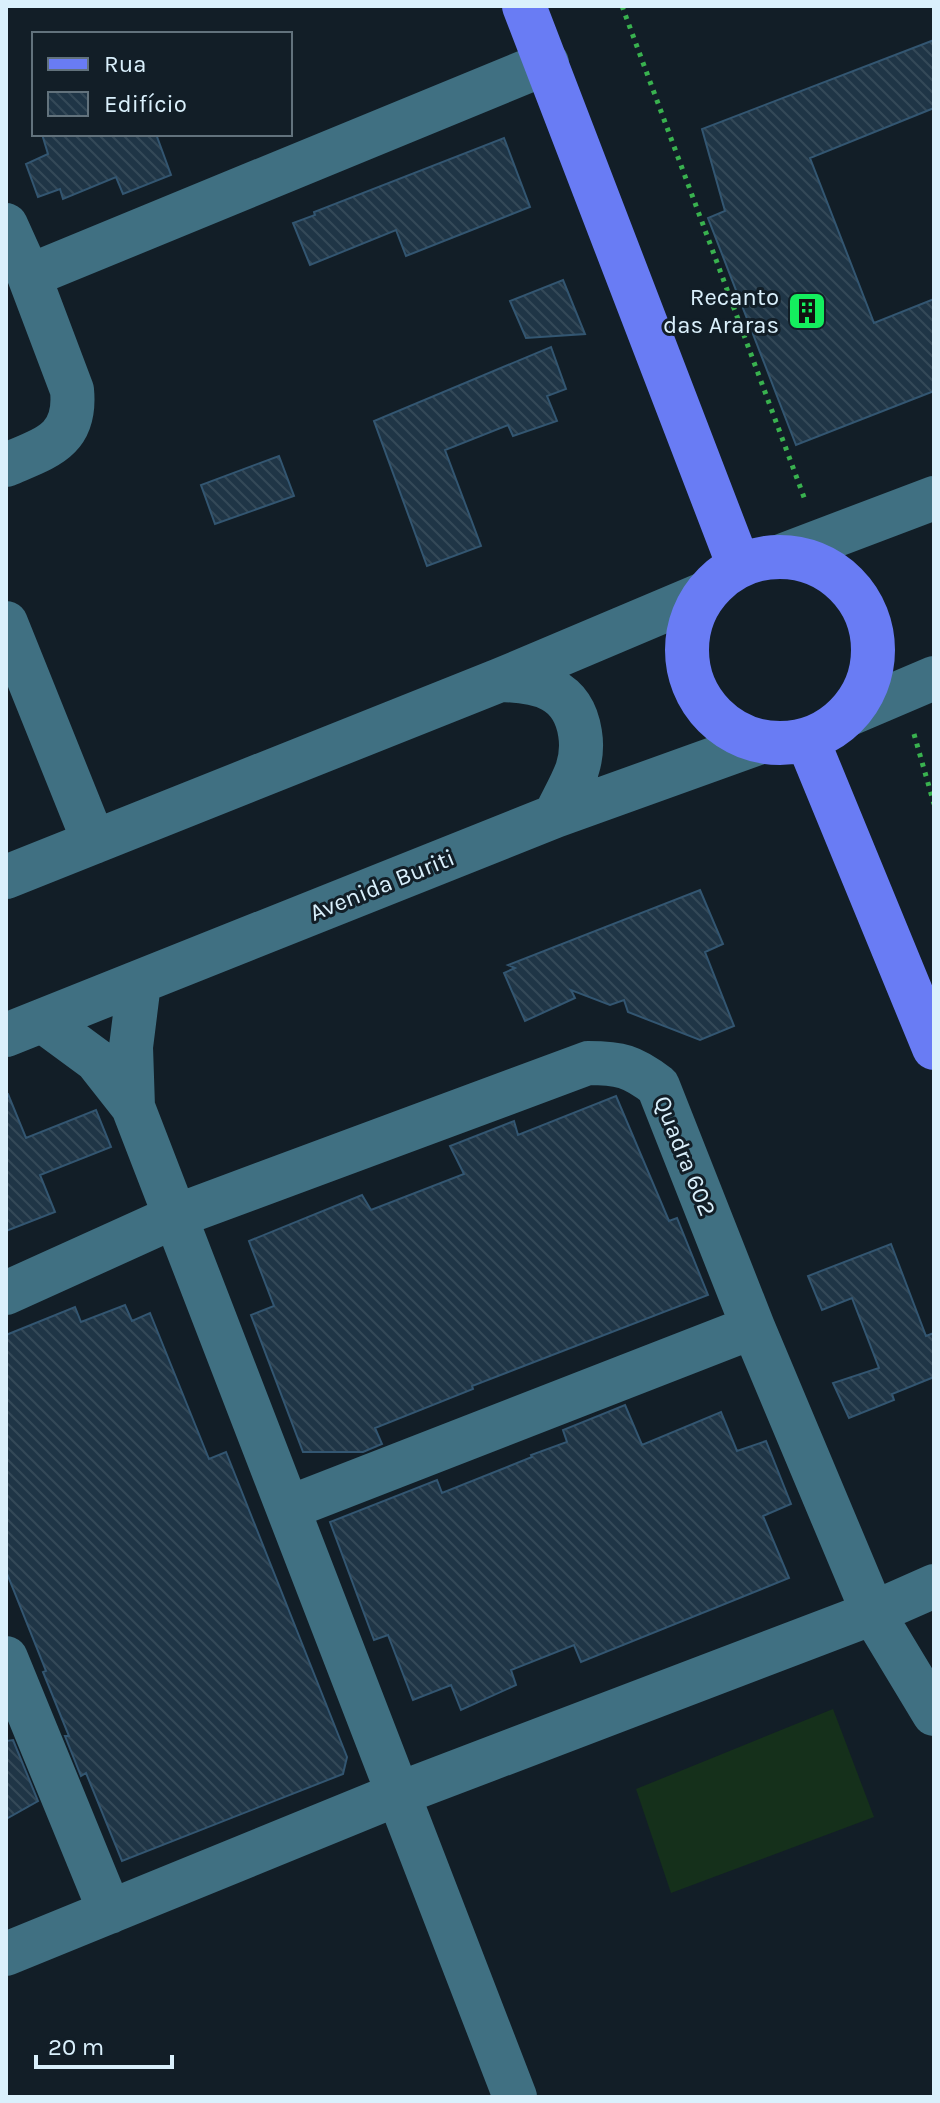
<svg xmlns="http://www.w3.org/2000/svg" width="940" height="2103" viewBox="0 0 940 2103" font-family="Karla,sans-serif">
<style>
.grass{fill:#15301b}
.building{fill:url(#building-back-hatch);stroke:#335671;stroke-width:2}
.lines{fill:none;stroke-linecap:round;stroke-linejoin:round}
.path{stroke:#39b24f;stroke-width:5;stroke-dasharray:4 6;stroke-linecap:butt}
.minor{stroke:#407082;stroke-width:44}
.major{stroke:#697cf4;stroke-width:44}
.labels{text-anchor:middle;stroke-width:6;stroke-linejoin:round;paint-order:stroke}
.poi-label{font-size:24px;fill:#daf0fc;stroke:#121e27;text-anchor:end}
.street-label{font-size:24px;fill:#daf0fc;stroke:#121e27}
</style>
<defs>
<pattern id="building-back-hatch" width="6" height="6" patternUnits="userSpaceOnUse" patternTransform="scale(2)"><rect width="6" height="6" fill="#1f3546"/><path d="M-1 5l2 2M0 0l6 6M5-1l2 2" fill="none" stroke="#344958"/></pattern>
</defs>
<rect width="100%" height="100%" fill="#121e27"/>
<!-- grass -->
<path class="grass" d="M833,1709l41,108 -203,76 -35,-104z"/>
<!-- building -->
<path class="building" d="M934,40v68l-124,50 64,165 60,-24v92l-138,54 -88,-227 17,-7 -23,-82z
M42,134h114l15,41 -48,19 -7,-17 -53,22 -3,-10 -22,8 -12,-33 22,-10z
M504,138l26,69 -124,49 -10,-26 -86,35 -17,-42 22,-8 -1,-3z
M563,280l22,54 -59,4 -16,-37z
M551,347l15,42 -19,7 10,25 -44,15 -5,-11 -63,25 36,96 -54,20 -53,-145z
M279,456l15,40 -79,28 -14,-39z
M700,890l23,54 -18,8 29,74 -34,14 -72,-28 -4,-12 -14,5 -39,-15 4,8 -50,23 -21,-48 11,-5 -7,-3z
M6,1094h2l18,44 70,-28 15,37 -71,28 15,37 -49,19z
M616,1096l53,125 8,-3 31,77 -236,91 1,3 -98,39 7,16 -19,8h-60l-52,-137 23,-9 -25,-65 113,-46 9,15 93,-36 -14,-28 64,-25 4,14z
M891,1244l35,92 8,-3v44l-42,17 2,6 -45,18 -16,-35 46,-15 -27,-70 -30,12 -14,-34z
M125,1305l7,16 18,-8 59,146 17,-7 121,305 -4,17 -221,87 -36,-88 -5,3 -16,-40h4l-26,-64 3,-1 -40,-100v-236l69,-28 6,15z
M625,1405l17,40 79,-33 16,39 29,-10 25,63 -28,12 26,62 -208,84 -7,-17 -63,25 5,15 -55,25 -10,-25 -38,15 -25,-65 -14,5 -44,-118 107,-42 5,13 90,-36 -1,-2 36,-13 -4,-12z
M13,1740l25,61 -32,18v-78z"/>
<g class="lines">
<!-- path -->
<path class="path" d="M622,6l183,494
M855,575l27,37 9,35
M914,734l20,70"/>
<!-- minor -->
<path class="minor" d="M6,225l23,51 43,114c5,51 -27,58 -66,75
M29,276l518,-213
M781,556l153,-58
M6,623l88,219
M500,680c39,1 73,8 80,53 2,12 1,25 -3,37 -6,16 -15,31 -22,46
M847,715l87,-37
M6,877l494,-197 206,-87
M43,1021l53,39 37,47 382,990
M6,1035l549,-219 206,-74
M133,1107l-2,-60 8,-64
M6,1293l170,-77 412,-153c32,0 44,3 70,23l95,241 120,286 61,101
M288,1508l465,-181
M6,1658l104,254
M6,1954l392,-160 475,-181 61,-27"/>
<!-- major -->
<path class="major" d="M524,6l215,560
M687 650a93 93 0 1 1 186 0a93 93 0 1 1-186 0Z
M807,739l127,309"/>
</g>
<!-- icons -->
<defs>
<g id="building-square" transform="scale(2)"><rect x="-9" y="-9" width="18" height="18" rx="4" fill="#14ee5e" stroke="#121e27"/><path d="M-4-6H4V6H1V3H-1V6H-4ZM-2.5-4.3h1.7v1.8h-1.7ZM.8-4.3h1.7v1.8H.8ZM-2.5-1h1.7V.8h-1.7ZM.8-1h1.7V.8H.8Z" fill="#111"/></g>
</defs>
<g fill-rule="evenodd">
<use href="#building-square" x="807" y="311"/>
</g>
<g class="labels">
<!-- poi labels -->
<g class="poi-label">
<text x="779" y="305">Recanto<tspan x="779" dy="28">das Araras</tspan></text>
</g>
<!-- street labels -->
<g class="street-label">
<text transform="translate(382 885) rotate(-22)" y="8">Avenida Buriti</text>
<text transform="translate(685 1156) rotate(68)" y="8">Quadra 602</text>
</g>
</g>
<!-- border -->
<rect width="940" height="2103" fill="none" stroke="#daf0fc" stroke-width="16"/>
<!-- legend -->
<rect x="32" y="32" width="260" height="104" fill="#121e27" stroke="#62727c" stroke-width="2"/>
<rect x="48" y="58" width="40" height="12" fill="#697cf4" stroke="#62727c" stroke-width="2"/>
<text x="104" y="72" font-size="24" fill="#daf0fc">Rua</text>
<rect x="48" y="92" width="40" height="24" fill="url(#building-back-hatch)" stroke="#62727c" stroke-width="2"/>
<text x="104" y="112" font-size="24" fill="#daf0fc">Edifício</text>
<!-- scale -->
<path d="M36 2055v12h136v-12" fill="none" stroke="#daf0fc" stroke-width="4"/>
<text x="48" y="2055" font-size="24" fill="#daf0fc" stroke="#121e27" stroke-width="6" paint-order="stroke">20 m</text>
</svg>
